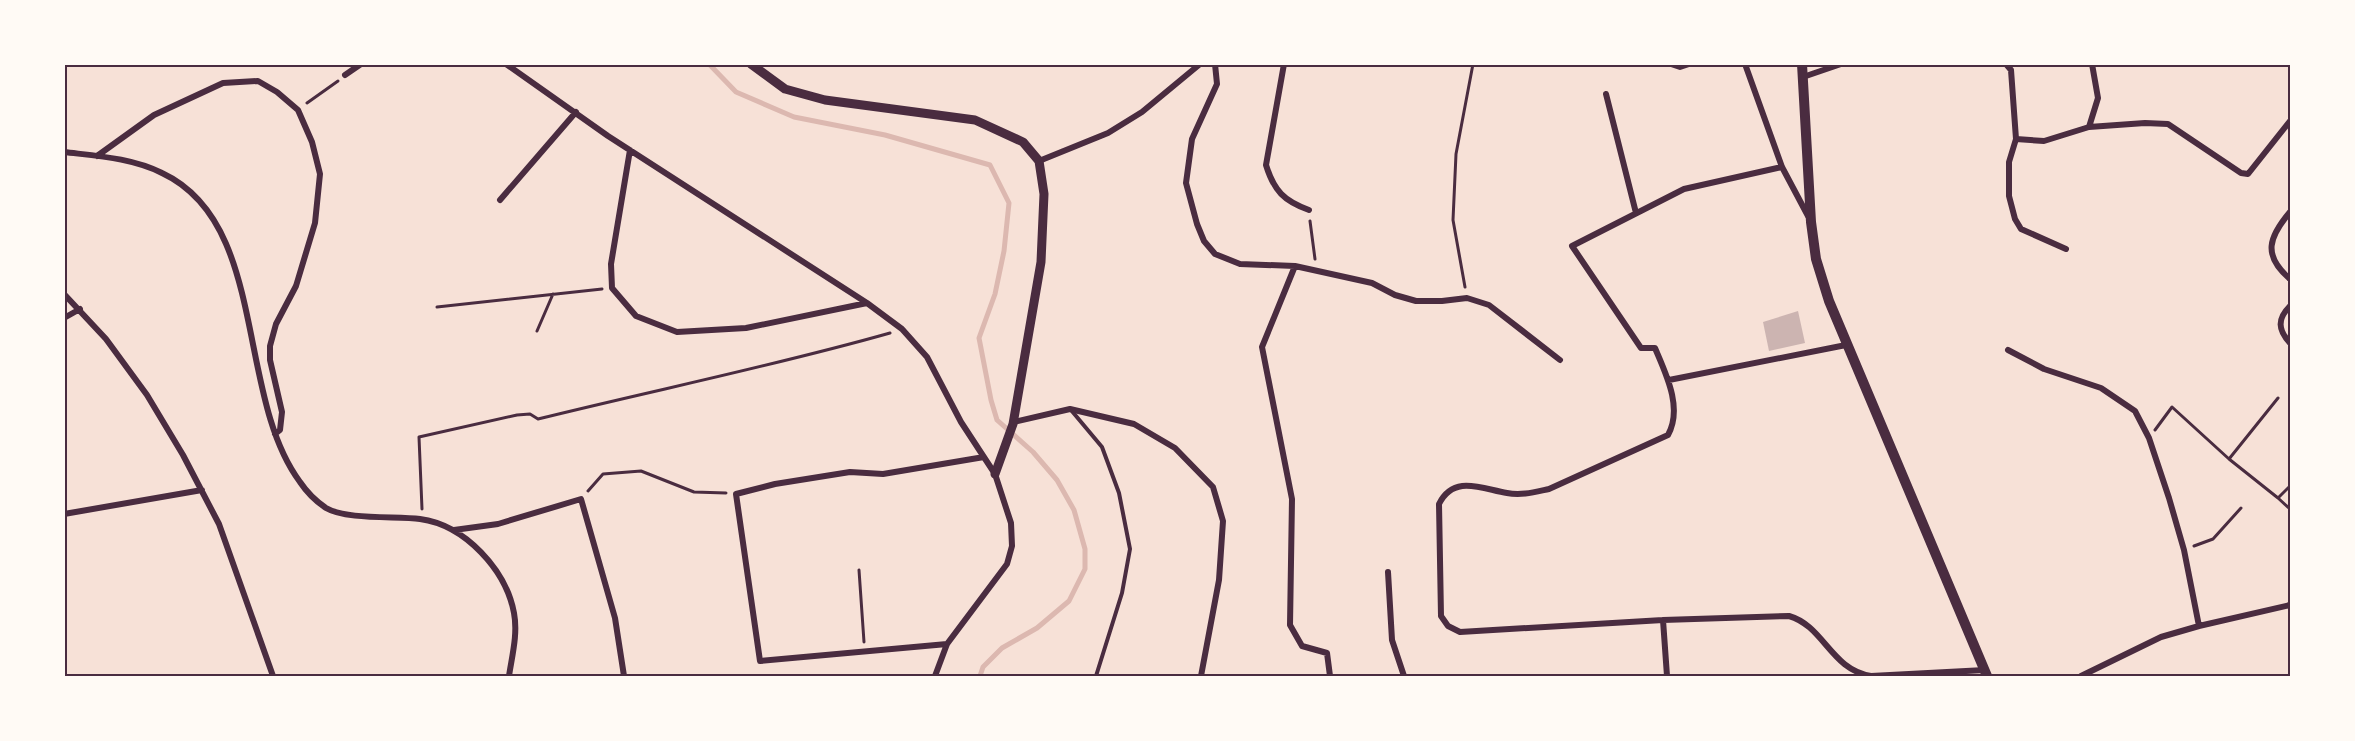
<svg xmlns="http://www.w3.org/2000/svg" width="2355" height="741" viewBox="0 0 2355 741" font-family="Helvetica,sans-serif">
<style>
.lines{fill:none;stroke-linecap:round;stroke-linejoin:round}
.stream{stroke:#dcb8b0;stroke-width:5}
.building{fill:#ccb4b1}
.path{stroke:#4a2c40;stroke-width:3}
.service{stroke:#4a2c40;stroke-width:4}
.minor{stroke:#4a2c40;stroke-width:6}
.tertiary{stroke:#4a2c40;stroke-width:9}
.secondary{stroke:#4a2c40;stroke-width:10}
.neatline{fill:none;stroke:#4a2c40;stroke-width:2}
</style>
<rect width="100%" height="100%" fill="#f7e1d7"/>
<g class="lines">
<!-- stream -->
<path class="stream" d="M709,64l27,28 58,25 91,18 105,30 19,38 -5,48 -9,43 -16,44 12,62 6,20 36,32 24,28 17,30 11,39v20l-16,32 -32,27 -35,20 -19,19 -3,9"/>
</g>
<!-- building -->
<path class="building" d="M1798,311l7,32 -36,8 -6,-29z"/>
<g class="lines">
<!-- path -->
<path class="path" d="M307,103l31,-22
M1310,221l5,38
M1465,287l-12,-67 3,-66 17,-90
M437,307l165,-18
M537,331l16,-37
M2155,430l17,-23 57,52 49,39
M2229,459l49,-61
M2290,486l-12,12 12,11
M588,491l15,-17 38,-3 53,21 32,1
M422,509l-3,-72 98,-22 13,-1 8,5c117,-29 236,-53 352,-86
M2194,546l19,-7 28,-31
M859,570l5,72"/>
<!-- service -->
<path class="service" d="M1071,410l31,37 17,46 11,56 -8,44 -26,83"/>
<!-- minor -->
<path class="minor" d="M506,64l102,72 259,167 35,26 25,28 34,65 34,52 16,49 1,23 -5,18 -60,80 -12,32
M1215,64l2,20 -25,55 -6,44 11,41 7,17 11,13 25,10 55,2 77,17 23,12 21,6h26l25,-3 22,7 71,55
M1284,64l-18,101c8,26 18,36 43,45
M1671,64l9,3 9,-3
M1745,64l37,103 26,49
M2006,64l5,6 5,69 -7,23v34l6,23 6,10 45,20
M345,75l16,-11
M1803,77l38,-13
M1606,94l30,119
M2089,127l56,-4 23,1 73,49 7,1 42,-53
M2016,139l28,2 45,-14 9,-29 -6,-34
M630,150l-19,114 1,24 24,28 41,16 69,-4 121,-25
M64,152c33,4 68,6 98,21 107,50 73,222 138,309 6,9 17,20 26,26 20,12 70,8 94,11 45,6 86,51 94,94 4,21 -2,43 -5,63
M97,156l57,-41 69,-32 35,-2 19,11 21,18 14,32 8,32 -5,49 -19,63 -20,38 -6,22v14l12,52 -2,18 -5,4
M1039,161l69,-28 34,-21 58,-48
M1782,167l-98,22 -112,57 69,102h14c11,26 28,60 13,87l-119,54c-14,3 -28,7 -42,4 -25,-4 -53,-19 -68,11l2,112 7,10 12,6 203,-12 126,-4c35,10 42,54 82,60l114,-6
M500,200l76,-88
M2290,212c-21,25 -28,43 0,67
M1295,266l-33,81 30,152 -2,126 12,21 25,7 3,23
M64,294l42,45 41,56 36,60 36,69 54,152
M2290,306c-13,13 -12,24 0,37
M64,318l16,-9
M2008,350l36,19 57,19 34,23 14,27 20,60 15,52 15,76
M1669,380l177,-35
M1014,422l56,-13 64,15 41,24 38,39 10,34 -4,59 -18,96
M64,514l138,-24
M454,530l44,-6 83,-25 34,119 9,58
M1388,572l4,68 12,36
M1663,620l4,56
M947,644l-187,17 -24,-167 39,-10 75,-12 33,2 101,-17
M2081,676l80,-39 38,-11 91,-21"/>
<!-- tertiary -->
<path class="tertiary" d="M751,64l34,25 40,11 150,20 48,22 16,19 5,33 -3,68 -28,162 -18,50"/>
<!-- secondary -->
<path class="secondary" d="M1802,64l9,158 5,37 13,42 158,375"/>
</g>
<!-- border -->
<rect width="2355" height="741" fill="none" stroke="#fffaf5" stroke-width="132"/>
<rect x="66" y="66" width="2223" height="609" class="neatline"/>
</svg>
